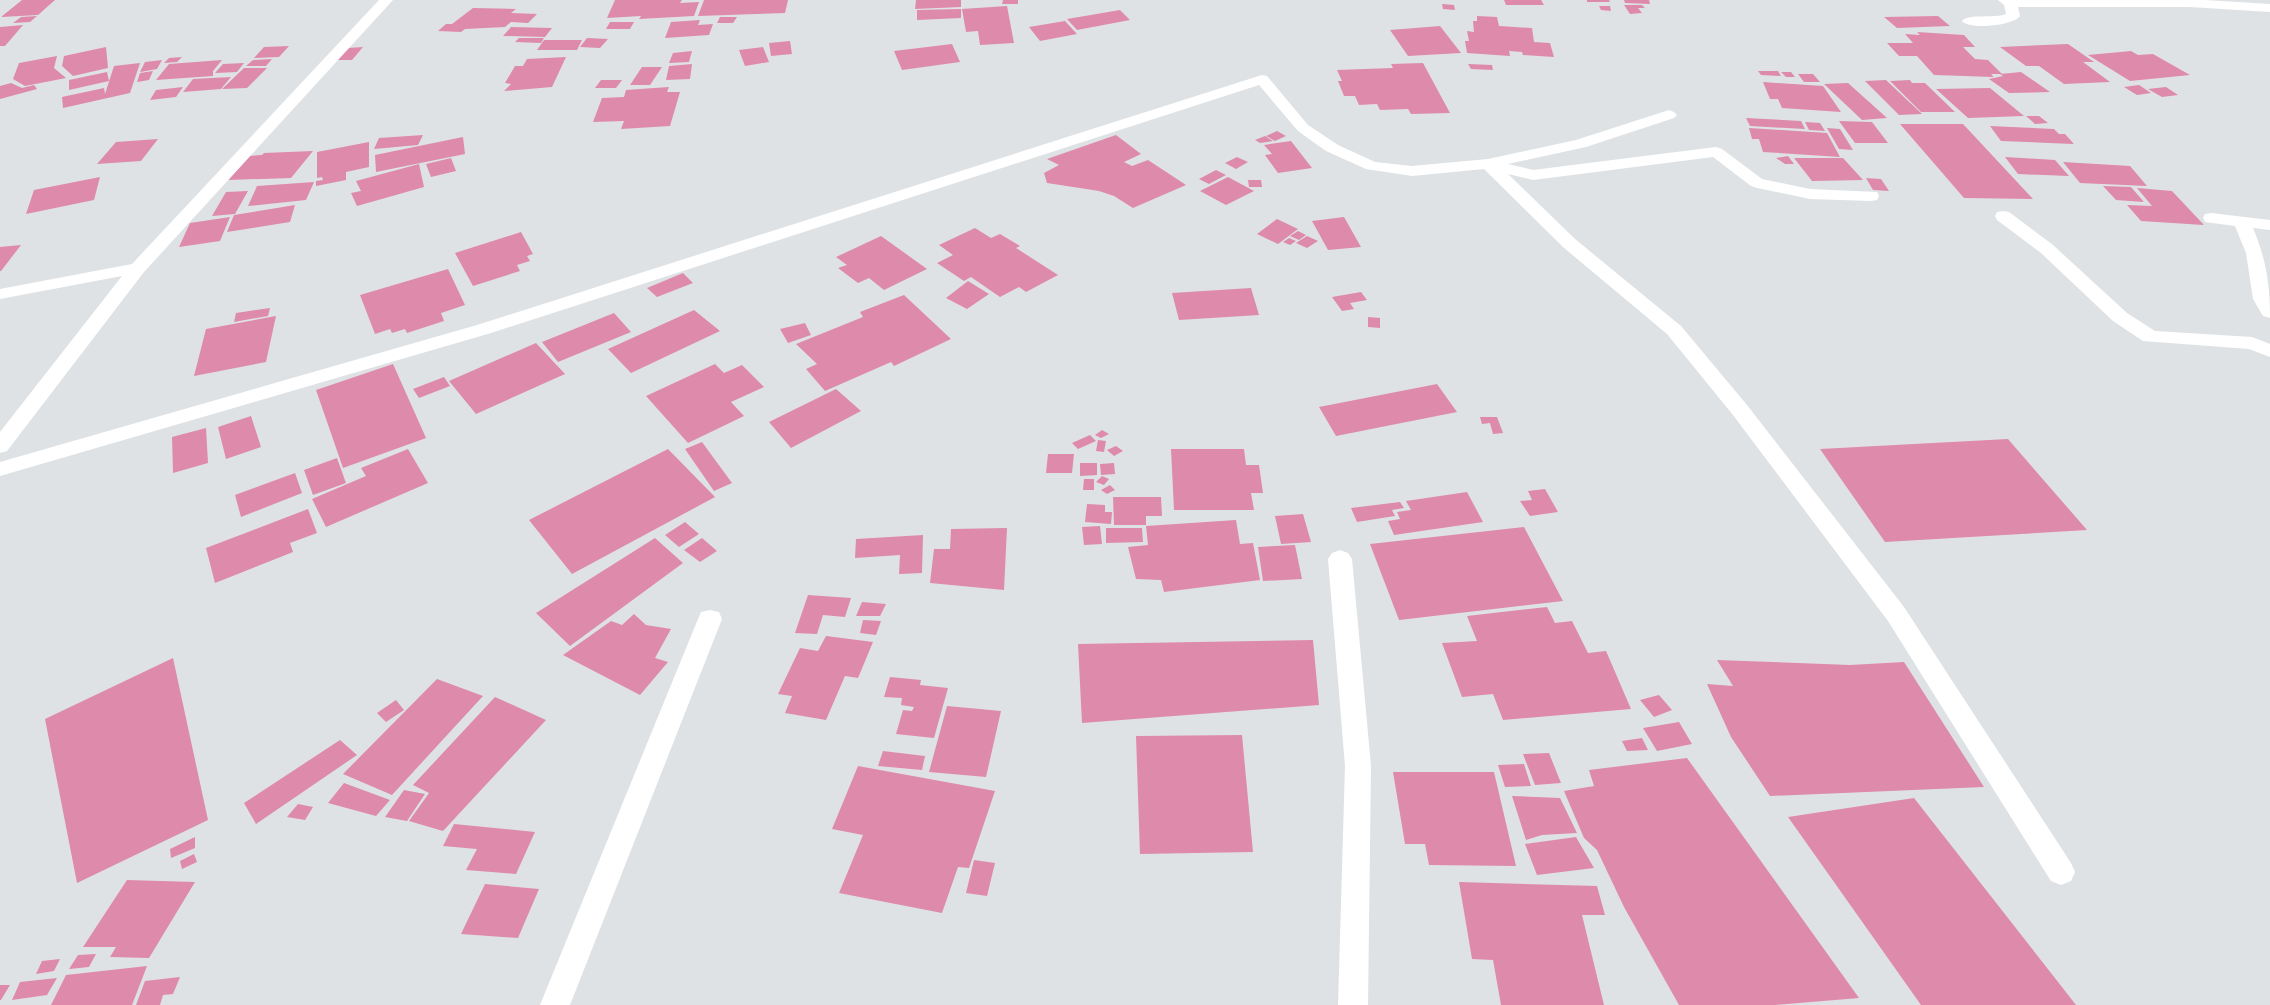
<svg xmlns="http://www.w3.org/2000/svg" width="2270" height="1005" viewBox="0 0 2270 1005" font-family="Arial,sans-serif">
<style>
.building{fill:#de8aab}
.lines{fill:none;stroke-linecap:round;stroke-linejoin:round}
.street{fill:#fff;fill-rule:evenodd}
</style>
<rect width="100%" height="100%" fill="#dfe2e4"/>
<!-- building -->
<path class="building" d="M22,0h33l-17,15 -37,2z
M615,0h67l-2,3 19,-1 -5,14 -55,3 2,-3 -34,2z
M704,0h84l-3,13 -87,3z
M916,0h45v7l-46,2z
M1003,0h15v4h-16z
M1504,0h37l3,5h-38z
M1587,0h22l1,2h-23z
M1624,0h25l1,4 -25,-1z
M1442,4l12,1 1,5 -12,-1z
M1624,5h18l3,3h-7l4,5 -12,1z
M1007,6l7,37 -34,2 -2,-14 -12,1 -4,-23z
M1599,6h11l1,5 -10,-1z
M473,8l43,1 -5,4 26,1 -9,9 -17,-1 -6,5 -40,2 -4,3 -23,-1 8,-7h6z
M961,9v9l-44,2v-10z
M1120,10l10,10 -53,10 -10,-11z
M37,16l-7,6 -17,1 8,-6z
M1477,16l20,1 2,9 33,2 2,14 16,1 4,14 -31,-2 -1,-3 -13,-1 1,5 -43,-3 -2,-12h4l-2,-10 7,1 -1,-11h4z
M1938,16l12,10 -53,2 -13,-11z
M720,17h17l-4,6h-16z
M700,20l-2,5 15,-1 -4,11 -44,3 6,-16z
M1065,21l12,13 -37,7 -11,-14z
M610,22h24l-4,7h-24z
M23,25l-18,21h-5v-19z
M1440,26l21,27 -53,3 -18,-26z
M511,27l41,1 -7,9 -42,-1z
M1917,32l47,3 11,12h-12l12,12 13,1 14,14h-11l3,3 -60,-2 -17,-19h-18l-12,-13h26l-8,-9 15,1z
M519,38h25l-3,5 -26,-1z
M587,38l21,1 -8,9 -20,-1z
M544,40h38l-5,10h-40z
M790,41l2,13 -21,2 -2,-13z
M952,44l8,18 -58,8 -8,-19z
M2068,44l26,18h-11l27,20 -46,2 -25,-18h-13l-26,-19z
M289,46l-10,11 -25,1 10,-11z
M106,47l2,21 -35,8 -11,-10 2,-10z
M363,47l-11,13h-16l12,-12z
M763,47l6,15 -24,4 -6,-16z
M692,51l-3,11 -20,1 4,-10z
M2131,51l7,4 15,-1 37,21 -60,6 -42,-26z
M57,56l-3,12 12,10 -41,8 -12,-7 6,-16z
M182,57l-5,5 -13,1 5,-5z
M566,57l-14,30 -48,4 7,-7 -6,-1 10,-17h8l4,-7z
M272,59l-6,7h-20l7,-6z
M162,60l-5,9 -17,3 5,-10z
M222,60l-9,11v5l-57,4 13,-16z
M140,63l-10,30 -67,15 -1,-11 42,-9 1,6 9,-28z
M244,63l-7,9 -22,1 8,-9z
M1423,63l27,50 -39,1 -3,-5 -28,1 -3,-6 -18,1 -4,-9h-11l-6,-15h4l-5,-11 56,-2 -2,-4z
M692,64l-2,15 -24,1 3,-14z
M1468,64l24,1 1,5 -22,-1z
M642,67h20l-12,18h-20z
M244,68h23l-20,20 -25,1z
M153,71l-4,9 -12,2 3,-9z
M1758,71h20l3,5 -20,-1z
M107,72l2,9 -40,9v-10z
M1781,72h10l4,5h-9z
M2021,72l29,20 -41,1 -20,-14 14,-3 -3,-2z
M1798,74h15l7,8h-16z
M231,77l-10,12 -38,3 10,-13z
M601,80h21l-6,8h-21z
M1886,80l36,34 -23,1 -34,-34z
M1910,80l2,3h13l30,29h-34l-31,-31z
M1763,82l60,4 18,26 -59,-4 -4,-9h-8z
M11,83l11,5 12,-3 3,4 -37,10v-13z
M1848,83l39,35 -25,2 -38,-36z
M2139,85l12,8 -14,2 -13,-8z
M183,87l-7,10 -26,3 6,-10z
M669,87l-2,5h13l-10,34 -49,3 3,-8 -31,1 9,-24 22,-1 2,-7z
M2166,87l12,8 -16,2 -14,-8z
M1990,88l34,28 -56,2 -32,-29z
M2026,116h13l9,7 -13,1z
M1746,118l55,3 4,8 -55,-3z
M1839,121l33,1 16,21h-33z
M1805,122l15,1 5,8 -16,-1z
M1900,124h63l70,75 -69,-1z
M1990,126l64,3 5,5h6l9,10 -73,-3z
M1749,128l78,5 13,24 -77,-5 -4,-13h-7z
M1827,128l13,1 13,21 -14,-1z
M1277,131l9,5 -11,5 -9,-5z
M423,135l-5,10 -44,4 5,-11z
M1116,135l25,19 -17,8 8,4 16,-6 38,25 -53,23 -19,-12 -15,-5 -52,-8 -3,-10 15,-8 -12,-6z
M1265,136l8,5 -13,2 -5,-3z
M463,137l2,17 -89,18 -1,-17z
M158,139l-17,22 -44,3 19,-22z
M1291,141l21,27 -34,5 -13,-18 7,-1 -8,-9z
M369,142v25l-23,5v8l-30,6v-5l7,-1 -1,-3 -5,1v-26z
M313,151l-22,27 -63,2 21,-24 13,-1 2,-2z
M1788,156l6,8h-9l-9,-6z
M1237,157l11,5 -12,7 -11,-6z
M2005,157l50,3 14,16 -51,-2z
M451,158l5,13 -25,6 -5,-13z
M1794,158h49l20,22 -51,1z
M2063,162l67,4 17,20 -67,-3z
M419,164l5,23 -67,19 -6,-13 10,-2 -5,-10z
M1216,170l10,5 -17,9 -10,-5z
M100,177l-6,23 -68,14 8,-24z
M1228,177l26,14 -28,14 -26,-14z
M1866,178l15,1 8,12 -16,-1z
M1248,180h13l1,7h-13z
M314,182l-8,18 -58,6 9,-20z
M2103,186l28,1 13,15 -28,-2z
M2137,188l35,3 32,34 -63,-4 -14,-16 25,1z
M248,191l-13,23 -23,2 14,-24z
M295,205l-5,17 -63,10 7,-17z
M230,217l-10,24 -41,6 11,-24z
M1344,217l17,30 -33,3 -16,-29z
M1277,219l21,10 -20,15 -21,-10z
M975,228l16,10 9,-4 20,12 -4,2 42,27 -32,17 -7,-5 -19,10 -29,-20 -7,4 -27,-18 16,-8 -14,-10z
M1298,231l8,4 -7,5 -9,-4z
M521,232l12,22 -6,2 3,5 -13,4 3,6 -47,15 -18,-33z
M881,236l46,33 -43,21 -15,-12 -11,5 -20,-15 9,-3 -11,-8z
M1307,236l11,5 -11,7 -11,-5z
M1289,238l7,3 -6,4 -7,-3z
M21,245l-20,26h-1v-24z
M448,269l17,36 -24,8 3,8 -37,12 -2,-4 -13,4 -2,-4 -15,5 -15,-39z
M683,273l10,10 -36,14 -10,-9z
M968,281l21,13 -22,15 -21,-11z
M1251,288l8,27 -80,5 -7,-27z
M1361,292l6,8 -17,3 4,6 -12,2 -10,-14z
M904,295l47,44 -57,27 -3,-4 -66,29 -19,-22 11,-5 -21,-20 67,-27 -3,-5z
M270,308l-2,8 -34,6 2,-9z
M694,310l26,21 -89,42 -23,-24z
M614,313l17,19 -73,30 -16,-20z
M276,316l-10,46 -72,14 12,-47z
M1368,317l12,1v10l-12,-1z
M805,323l6,12 -23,8 -8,-14z
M536,343l29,31 -89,40 -27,-33z
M393,364l33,74 -83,30 -27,-78z
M715,364l9,9 18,-8 22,22 -33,15 13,14 -56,27 -42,-47z
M444,377l6,9 -31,12 -6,-9z
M1437,384l20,28 -121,24 -17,-29z
M836,389l25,22 -70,37 -22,-26z
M251,416l10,31 -35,12 -8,-32z
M1480,417h17l6,16 -10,1 -3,-11 -8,1z
M206,428l2,35 -35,10 -1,-36z
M1102,430l7,4 -8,4 -6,-3z
M1090,435l6,6 -18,8 -6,-6z
M2008,439l79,91 -202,12 -65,-93z
M1098,440l8,1 -2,11 -8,-1z
M702,442l30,41 -18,8 -29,-42z
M1116,446l7,5 -9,5 -7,-6z
M408,449l20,34 -102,44 -14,-28 54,-23 -5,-8z
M668,449l47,48 -143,77 -43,-54z
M1171,449h73l2,16h13l4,28h-12l3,17h-80z
M1048,454h26l-2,19h-26z
M337,458l9,25 -33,12 -9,-25z
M1080,463h17v12l-17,1z
M1114,463l1,11 -14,1 -1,-11z
M295,473l7,20 -61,24 -6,-22z
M1102,476l7,3 -5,6 -8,-3z
M1084,479h10v11h-11z
M1110,485l5,5 -8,4 -6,-4z
M1545,489l13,23 -28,4 -10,-15 12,-1 -4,-9z
M1467,492l16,30 -89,13 -6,-14 12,-2 -3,-7 14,-2 -5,-9z
M1113,497h48l1,19h-16v9h-32z
M1400,502l4,6 -12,2 3,6 -38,6 -6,-14z
M1087,504l18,1v7h7l-1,12 -26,-2z
M308,509l9,24 -27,10 3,9 -78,31 -9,-35z
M1303,514l8,28 -30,2 -6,-28z
M1236,520l4,24 13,-1 7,37 -96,12 -3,-12 -25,-1 -8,-32 20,-2 -2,-19z
M685,522l14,12 -20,13 -14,-12z
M1100,526l2,18 -18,1 -2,-18z
M1524,527l39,74 -164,19 -29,-76z
M1007,528l-3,62 -74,-7 4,-34h16l1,-20z
M1106,528h36l1,14 -37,1z
M923,535l-1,38 -23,1 1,-19 -45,3 1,-19z
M655,538l28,25 -113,83 -34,-33z
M702,538l15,13 -17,11 -16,-12z
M1295,545l7,34 -39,2 -5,-34z
M808,595l43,3 -6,19 -22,-2 -6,19 -22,-1z
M862,602l24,2 -6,12h-24z
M1547,607l8,16 17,-2 16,32 18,-2 25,58 -128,11 -10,-26 -31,3 -20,-54 35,-2 -10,-25z
M634,614l12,11 25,4 -16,29 13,4 -28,33 -77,-40 48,-34 11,4z
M863,620l18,1 -5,14 -16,-2z
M826,636l47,6 -15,36 -13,-2 -19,44 -41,-7 7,-17 -14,-2 22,-46 18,3z
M1313,640l6,65 -237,18 -4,-79z
M173,658l35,162 -131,63 -32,-164z
M1717,660l133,5 54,-3 80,125 -214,9 -39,-59 -24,-53 26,2z
M890,677l31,3 -1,5 28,3 -14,50 -38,-4 7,-24 9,1 2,-4 -13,-2 1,-7 -18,-1z
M437,679l46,17 -91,99 -49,-21z
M1659,695l13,15 -18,7 -14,-17z
M495,697l51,23 -103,111 -34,-10 20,-28 -16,-8z
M396,700l8,10 -18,12 -9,-9z
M947,706l54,5 -15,66 -57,-5z
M1679,722l13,22 -35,7 -14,-23z
M1242,735l11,117 -113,2 -4,-118z
M1642,738l6,12 -21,1 -5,-10z
M340,740l17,15 -101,69 -12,-21z
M883,751l42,5 -3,14 -44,-4z
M1549,753l12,30 -26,2 -12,-31z
M1687,758l172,240 -84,7h-96l-55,-98 -27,-57 -13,-12 -20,-47 30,-5 -5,-16z
M1524,764l7,22 -26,1 -7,-22z
M858,766l137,25 -26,77 -11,-1 -16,46 -103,-20 24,-58 -31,-6z
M1393,772h101l22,94 -87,-1 -4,-21h-20z
M344,783l46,17 -14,16 -48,-13z
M404,790l21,4 -18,27 -22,-4z
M1512,796l48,2 17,35 -35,2 -16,5z
M1914,798l162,207h-155l-133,-188z
M298,804l15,3 -8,13 -18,-3z
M454,824l81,8 -19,42 -50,-4 11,-21 -34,-3z
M195,837v11l-24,10 -1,-9z
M1576,837l18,31 -57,7 -12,-31z
M194,854l3,8 -15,7 -2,-8z
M974,860l21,3 -8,33 -21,-3z
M127,880l68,2 -46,76 -39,-1 6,-10h-33z
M1459,882l138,4 8,29h-23l22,90h-103l-8,-45 -21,-1z
M485,884l54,5 -21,49 -57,-4z
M96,954l-7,13 -20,2 9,-14z
M60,959l-6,12 -18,3 6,-13z
M147,966l-15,39h-81l15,-30z
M180,977l-7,17 -10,1 -3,10h-24l9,-24z
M57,978l-10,17 -35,5 8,-18z
M0,985h10l-9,15h-1z"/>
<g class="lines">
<!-- street -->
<path class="street" d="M379,0h14l-249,272 -137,179 -7,2v-21l122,-156 -122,23v-10l132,-25z
M1998,0h207l65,4v8l-80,-5h-172l2,9c-7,10 -51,14 -58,5 6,-8 33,-2 44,-7l-2,-9z
M1262,75l5,1 41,49 30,20 37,17 37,4 76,-7 88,-19 93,-30 5,2 3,3 -3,3 -88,29 -78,17 25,6 183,-23 6,2 40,30 48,10 67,3 2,4 -2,4 -6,1 -61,-2 -53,-11 -6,-2 -38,-29 -180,23 -25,-6 67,65 106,87 66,79 157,202 167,256 4,9 -4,9 -10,4 -10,-4 -163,-260 -155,-206 -66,-81 -104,-87 -79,-78 -72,7 -46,-7 -40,-18 -28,-20 -39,-46 -768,248 -491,143v-14l477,-137z
M2003,211l6,1 44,33 74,68 28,18 97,6 18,7v13l-21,-8 -106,-8 -30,-20 -72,-68 -44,-33 -2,-4 2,-4z
M2211,213l59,7v10l-17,-2c13,31 17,56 17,90l-7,-2 -10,-17 -7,-46 -11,-27 -30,-4 -2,-4 2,-4z
M1340,550l8,3 4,6 19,207 -3,239h-30l7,-239 -17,-207 4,-6z
M710,610l9,2 3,7 -152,386h-30l158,-386 3,-7z"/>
</g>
</svg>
